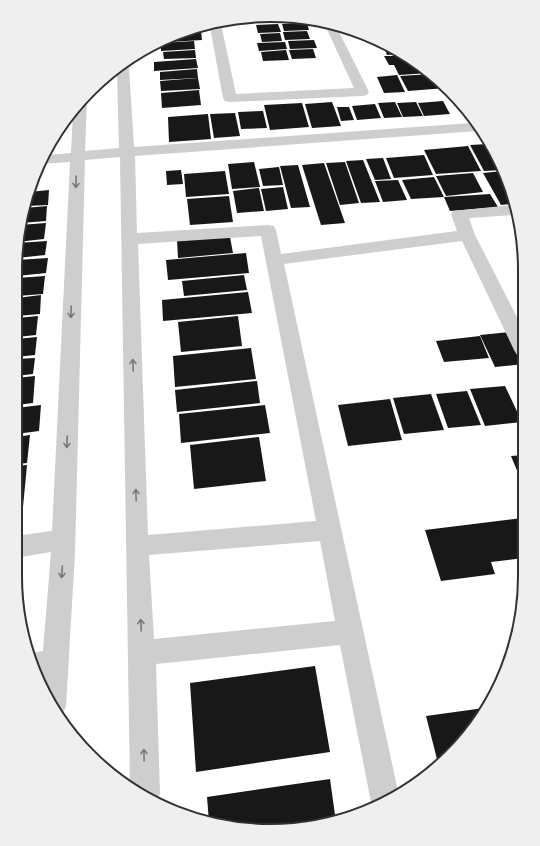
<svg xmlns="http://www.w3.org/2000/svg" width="540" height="846" viewBox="0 0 540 846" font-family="'Source Sans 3',sans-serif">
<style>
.building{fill:#181818}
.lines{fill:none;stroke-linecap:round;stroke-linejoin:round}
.minor{fill:#cecece;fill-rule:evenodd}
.oneway{stroke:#787878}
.rim{fill:none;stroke:#313131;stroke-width:2}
</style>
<rect width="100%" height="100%" fill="#fff"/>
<!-- building -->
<path class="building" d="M279,19l19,2v1l-18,1z
M307,23l2,7 -25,1 -2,-7z
M278,24l3,8 -23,1 -2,-8z
M195,31h6l1,9 -47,3z
M307,31l3,8 -25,1 -2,-8z
M280,33l2,8 -20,1 -2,-8z
M314,40l3,8 -27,1 -2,-8z
M194,41l1,8 -34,2v-8z
M285,42l2,7 -28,2 -2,-8z
M384,47l13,7 -10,1z
M313,49l3,9 -24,1 -3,-9z
M195,50l1,8 -32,1 -1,-7z
M286,50l3,10 -26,1 -2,-9z
M384,56h15l30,17 -30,2 -5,-10h-5z
M196,59l2,9 -44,3v-9z
M197,69l1,9 -38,2v-8z
M431,74l7,4 8,10 -38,3 -8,-15z
M397,75l8,17 -21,1 -7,-16z
M198,78l2,11 -39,2 -1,-10z
M199,90l2,15 -39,3 -1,-15z
M443,101l7,13 -26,2 -6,-13z
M332,102l9,24 -29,2 -7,-24z
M395,102l7,15 -18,1 -6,-15z
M416,102l7,14 -20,1 -6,-14z
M302,103l7,24 -39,3 -6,-25z
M375,104l6,14 -24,2 -5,-14z
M337,107h12l5,13 -13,1z
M263,111l4,17 -26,1 -3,-17z
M235,113l5,23 -26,2 -4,-24z
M208,114l3,25 -42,3 -1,-25z
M488,144l11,13 3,13 -18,1 -14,-26z
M468,146l13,25 -45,3 -12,-24z
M424,155l9,20 -39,3 -8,-20z
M383,158l8,21 -16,1 -9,-21z
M363,160l17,42 -19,1 -15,-42z
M254,162l6,25 -28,2 -4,-25z
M345,162l14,41 -19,2 -14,-42z
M324,163l21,60 -24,2 -19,-60z
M298,165l12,42 -19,1 -11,-42z
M279,167l4,18 -20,1 -4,-17z
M181,170l2,14 -16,1 -1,-14z
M225,171l4,23 -43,3 -2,-23z
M503,171l6,23 2,10 -10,1 -18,-32z
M473,173l10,19 -37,4 -10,-20z
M434,177l10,20 -33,2 -9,-19z
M398,180l9,20 -24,2 -8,-21z
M283,187l5,22 -22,2 -5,-22z
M259,188l5,23 -27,2 -4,-22z
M49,190l-1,15 -23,1 4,-14z
M490,194l8,13 -48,4 -6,-14z
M229,196l4,26 -43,3 -3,-26z
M47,206l-1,15 -25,2 4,-15z
M46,223l-2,16 -27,3 3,-17z
M230,237l3,16 -55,5 -1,-17z
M47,241l-2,14 -28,3v-15z
M246,253l3,20 -81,7 -2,-20z
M48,258l-2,15 -29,3v-16z
M244,275l3,15 -63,6 -2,-15z
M45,276l-2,18 -26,2v-18z
M248,292l4,21 -89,8 -1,-21z
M41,295l-1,19 -23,2v-18z
M38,316l-2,19 -19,2v-19z
M238,316l4,30 -61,6 -3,-30z
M511,332l13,27v5l-29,3 -15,-32z
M480,336l9,22 -45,4 -8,-21z
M37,337l-2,18 -19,2 1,-18z
M251,348l5,31 -81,8 -2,-31z
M35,358l-2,16 -17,2v-17z
M35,376l-2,27 -17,2v-27z
M257,381l3,22 -83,9 -2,-22z
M505,386l17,36 -37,4 -15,-37z
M467,391l14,34 -33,3 -12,-34z
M431,394l13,36 -40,4 -11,-36z
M390,399l12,41 -54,6 -10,-41z
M41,405l-2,26 -23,3v-26z
M265,405l5,28 -89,10 -2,-29z
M30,435l-3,28 -11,1v-27z
M259,437l7,44 -72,8 -4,-44z
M524,455l-1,20v10l-12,-29z
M27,465l-6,63h-6l1,-62z
M523,518v40l-32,4 4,12 -54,7 -16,-51z
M315,666l15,86 -134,20 -6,-89z
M484,708l-22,36 -24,19 -12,-47z
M330,779l6,43 -82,8 -45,-8 -2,-25z"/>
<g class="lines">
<!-- minor -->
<path class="minor" d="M221,24l15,70 118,-6 -29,-63 11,1 33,66 -2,3 -5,1 -132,6 -5,-1 -2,-3 -13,-71z
M126,65l3,3 5,79 338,-24 6,8 -343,25 2,77 131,-8 6,1 2,4 5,24 176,-23 -6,-17 2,-3 59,-6 2,10 -45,3 6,17 49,96v26l-7,-2 -3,-5 -52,-109 -178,23 115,532 -27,11 -32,-162 -184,19 4,130 -3,7 -27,-14 -10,-630 -35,3 -10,393 -9,153 -4,10 -4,1 -18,-35 1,-5h-3l-10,-23 15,-3 8,-99 -36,6v-22l37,-5 18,-369 -30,2 5,-9 26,-2 2,-42 5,-9 6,-4 3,3 -2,50 34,-3 -2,-76zM261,236l55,285 -168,14 -10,-291zM320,541l15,80 -181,18 -5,-84z"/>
</g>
<!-- one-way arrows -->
<defs><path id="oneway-shaft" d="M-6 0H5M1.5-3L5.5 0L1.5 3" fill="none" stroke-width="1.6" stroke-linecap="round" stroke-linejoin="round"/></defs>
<g class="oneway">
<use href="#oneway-shaft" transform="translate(76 182) rotate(92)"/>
<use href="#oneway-shaft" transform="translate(71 312) rotate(92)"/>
<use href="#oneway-shaft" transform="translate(133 365) rotate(-92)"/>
<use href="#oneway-shaft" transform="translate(67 442) rotate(92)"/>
<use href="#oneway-shaft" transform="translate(136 495) rotate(-92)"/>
<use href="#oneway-shaft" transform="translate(62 572) rotate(94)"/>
<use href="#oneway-shaft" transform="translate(141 625) rotate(-93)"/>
<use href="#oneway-shaft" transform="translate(144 755) rotate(-91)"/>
</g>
<!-- crop -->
<path d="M0 0H540V846H0ZM270 22H270A248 248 0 0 1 518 270V576A248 248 0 0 1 270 824H270A248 248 0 0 1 22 576V270A248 248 0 0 1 270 22Z" fill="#efefef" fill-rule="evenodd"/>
<path class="rim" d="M270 22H270A248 248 0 0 1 518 270V576A248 248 0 0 1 270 824H270A248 248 0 0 1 22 576V270A248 248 0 0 1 270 22Z"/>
</svg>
